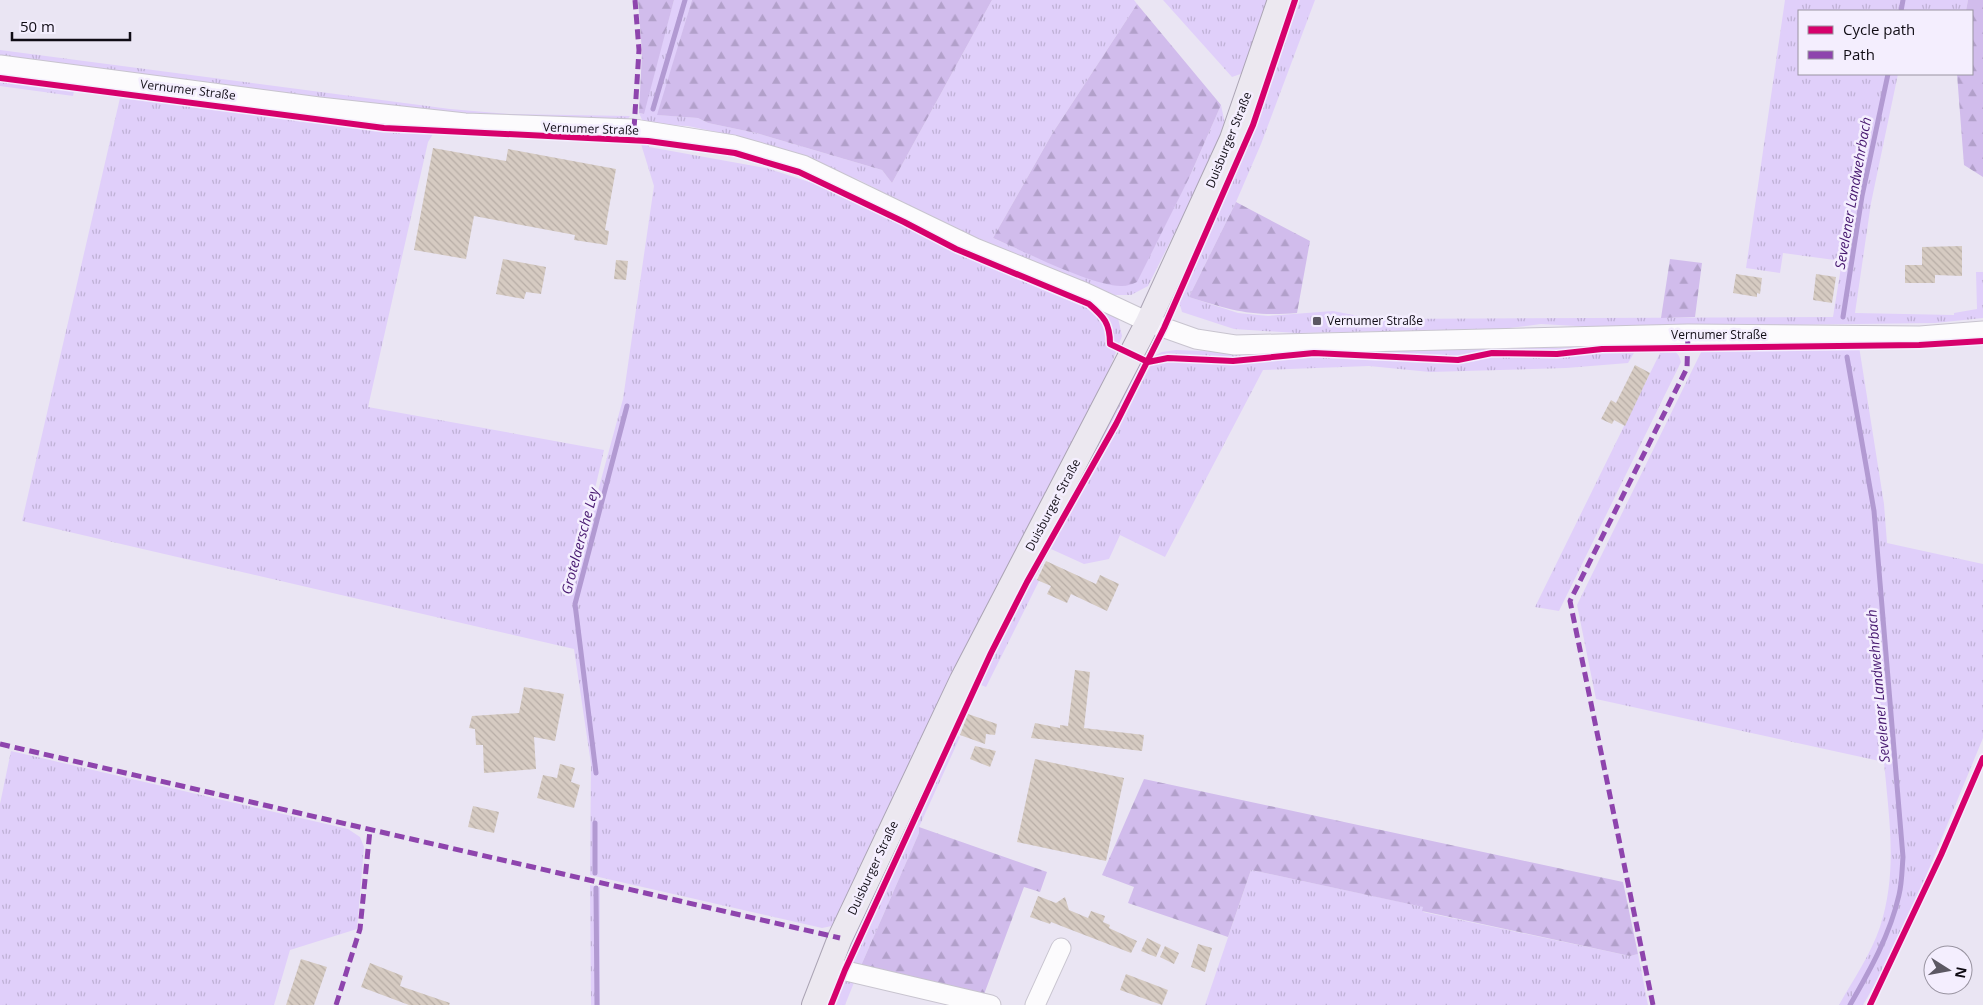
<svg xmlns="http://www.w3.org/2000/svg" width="1983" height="1005" viewBox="0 0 1983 1005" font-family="'Open Sans',sans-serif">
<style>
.grass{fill:url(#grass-tufts)}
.forest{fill:url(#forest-firs)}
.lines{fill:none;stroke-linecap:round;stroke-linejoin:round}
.stream{stroke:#b29ad2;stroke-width:5}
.building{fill:url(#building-back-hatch)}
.minor-casing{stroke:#c8c4cf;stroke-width:21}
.major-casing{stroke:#aba4b4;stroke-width:26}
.minor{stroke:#fcfbfd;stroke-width:19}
.major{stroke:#ece8f0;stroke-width:24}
.quiet{stroke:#8e44ad;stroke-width:5;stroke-dasharray:10 5;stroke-linecap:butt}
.cycleway-casing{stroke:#f4eefe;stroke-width:9}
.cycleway{stroke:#d6006c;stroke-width:6}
.poi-dot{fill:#5c5863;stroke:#f4eefe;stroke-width:2}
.labels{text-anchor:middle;stroke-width:5;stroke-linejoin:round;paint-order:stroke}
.street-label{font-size:12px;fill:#100c15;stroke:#f4eefe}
.poi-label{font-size:12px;fill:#100c15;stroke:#f4eefe;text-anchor:start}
.water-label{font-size:14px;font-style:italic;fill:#46176f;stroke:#f4eefe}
</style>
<defs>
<pattern id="grass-tufts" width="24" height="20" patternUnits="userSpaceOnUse" patternTransform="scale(1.25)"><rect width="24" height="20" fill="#e0cffa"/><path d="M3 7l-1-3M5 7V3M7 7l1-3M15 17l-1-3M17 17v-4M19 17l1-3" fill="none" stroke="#bfb1d5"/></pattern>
<pattern id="forest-firs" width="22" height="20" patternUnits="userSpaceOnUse" patternTransform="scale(1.25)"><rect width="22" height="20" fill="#d1bcec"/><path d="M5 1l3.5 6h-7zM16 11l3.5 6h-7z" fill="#b2a0ca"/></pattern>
<pattern id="building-back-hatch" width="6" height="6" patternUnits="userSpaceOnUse" patternTransform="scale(1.25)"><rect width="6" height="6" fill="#d6cbc2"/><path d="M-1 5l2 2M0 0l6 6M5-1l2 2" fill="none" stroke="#b7ada6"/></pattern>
</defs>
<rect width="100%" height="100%" fill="#eae5f3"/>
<!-- grass -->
<path class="grass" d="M674,0h18l-34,115 40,3 10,5 48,10 126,37 10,13 100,-183h142l3,4 -85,130 -59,104 40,18 74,28 82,-106 32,-73 4,19 -25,58 -52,104 -17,9h-17l-136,-54 -119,-61 -70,-27 -49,-16 -52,-11 -44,-2 -5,-11 4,1z
M1163,0h109l-26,72 -14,5z
M1289,0h26l-54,144 -25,58 -47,95 49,16 30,3 65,-5 41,8 459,-2 9,-56 -59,-8 -3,20 -34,-5 39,-268h183l-2,11h-167v63h99l-27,129 -16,110 99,2v-2l23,-4 -1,-37h7v46l-48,5 -79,1 -262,3 -53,-3 -40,5 -204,4 -63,-4 -52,-17 -5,-18 3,-12 41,-89 30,-76z
M0,50l450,59 58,5 122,2 -4,6 -186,-9 -440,-55z
M0,71l438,55 -10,16 -60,265 236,43 -30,129 49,-180 31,-213 -13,-42h7l1,3 117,21 59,19 144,72 126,43 23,16 4,18 -11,29 -274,560 -15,3 -232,-53 1,-111 -17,-115 -552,-128 98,-423 -46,-7 -1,5 -73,-10z
M1858,340l26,164 3,39 96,21v174l-66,160 -34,72 -20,35h-24c14,-25 32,-51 41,-78 18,-55 9,-109 4,-165l-288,-63 -19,-94 129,-263z
M1668,342l11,14 2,6 -122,249 -24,-4 125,-254h-26l-6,10 -62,5 -136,4 -61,-6 -106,4 -98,187 -45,-22 -11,24 -25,5 -33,-15 -16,29 4,3 -53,106 -5,-2 -24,50 3,2 -41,90v6l-59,135 -18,-13 192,-399 107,-194 21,-10 14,-2 51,2 274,-8 58,4 43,-5z
M11,751l337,78 12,8 4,10 -7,82 -67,21 -16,55h-274v-201z
M1251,870l173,37 -1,5 207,44 8,-2 10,51h-443z
M590,885l10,2v118h-9z
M855,980l-10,25h-23l8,-21z"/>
<!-- forest -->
<path class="forest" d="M638,0h36l-30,114 -5,-1 3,-61z
M692,0h300l-100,183 -10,-13 -126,-37 -48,-10 -10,-5 -41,-3z
M1968,0h15v177l-19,-12 -7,-91h15v-63h-6z
M1137,4l84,101 -32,73 -52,104c-4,2 -10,4 -15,4 -28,1 -101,-36 -129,-48l59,-104z
M1236,202l74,39 -13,72c-46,4 -66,-3 -108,-16z
M1670,259l32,4 -7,54 -34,1z
M1144,779l479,103 15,72 -8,2 -208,-45 1,-4 -172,-37 -23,67 -100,-34 6,-16 -32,-12z
M919,827l128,45 -7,20 -16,-5 -41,110 -123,-29 59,-135z"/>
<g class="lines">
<!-- stream -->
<path class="stream" d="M1901,11l2,-11
M653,109l32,-109
M1843,317l19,-121 26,-122
M1847,357l27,154 29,346c-1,12 -1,26 -4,38 -9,40 -29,75 -49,110
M596,773l-21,-169 52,-198
M595,823v50
M596,888l1,117"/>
</g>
<!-- building -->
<path class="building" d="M433,148l73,13 2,-12 108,20 -11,61 4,1 -2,14 -33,-5 1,-5 -101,-19 -8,43 -52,-9z
M1962,246v30l-27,-1v8h-30v-18h17v-18z
M503,259l43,8 -5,27 -15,-2 -2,7 -28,-5z
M616,260l12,1 -2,19 -12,-1z
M1736,274l26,4 -2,16 -3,-1v4l-24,-4z
M1816,274l20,3 -4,26 -19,-3z
M1635,365l15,8 -25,53 -11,-6 -2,4 -11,-5 10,-19 5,3z
M1046,561l50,23 4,-9 19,9 -12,27 -36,-17 -4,9 -20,-9 4,-8 -14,-6z
M1075,670l15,2 -6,56 60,7 -2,16 -111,-13 4,-15 25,5v-3l8,1z
M524,687l40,7 -9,47 -21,-4 2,32 -52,4 -1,-28h-7l-1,-16 -6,-1 3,-12 47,-3z
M968,714l29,10 -2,11 -9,-1 -1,10 -25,-9z
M975,746l21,5 -6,16 -20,-8z
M1035,759l89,19 -18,83 -89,-19z
M560,764l15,4 -4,14 9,3 -6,23 -37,-10 6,-23 14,3z
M473,806l26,6 -5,21 -26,-6z
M1038,896l18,7 9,-6 4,13 19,8 3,-7 14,5 -2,6 7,3 -1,3 28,13 -6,12 -80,-31 -1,2 -20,-7z
M1147,938l14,7 -5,12 -15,-6z
M1198,944l14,4 -7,24 -14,-5z
M1165,946l14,7 -5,11 -14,-7z
M301,959l26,8 -13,38h-28z
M370,963l33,13 -3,10 50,17 -1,2h-40l-48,-18z
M1126,974l42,16 -6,15 -42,-15z"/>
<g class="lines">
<!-- minor casing -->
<g class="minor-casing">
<path id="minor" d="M0,65l319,42 146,16 169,6 100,16 69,20 172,83 109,44 64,30 48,17 39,6 453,-11 232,2 63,-5
M829,967l162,38
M1035,1005l26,-57"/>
</g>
<!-- major casing -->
<g class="major-casing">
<path id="major" d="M814,1005l26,-67 122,-258 186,-358 84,-183 48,-139"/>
</g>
<!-- minor -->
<use href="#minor" class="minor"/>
<!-- major -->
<use href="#major" class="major"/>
<!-- quiet -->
<path class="quiet" d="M634,129l5,-79 -4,-50
M0,744l840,194
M336,1005l24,-76 10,-99
M1653,1005l-83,-404 117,-233 1,-34"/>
<!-- cycleway casing -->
<g class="cycleway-casing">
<path id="cycleway" d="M0,78l384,50 264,13 87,12 64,19 105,50 52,27 133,55c15,13 21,19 21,40l38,18 20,-4 65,3 81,-8 144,7 34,-7 65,1 45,-5 317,-4 64,-4
M831,1005l14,-35 146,-317 36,-71 89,-158 48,-96 89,-203 42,-125
M1870,1005l71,-150 42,-97"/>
</g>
<!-- cycleway -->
<use href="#cycleway" class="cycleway"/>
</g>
<!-- markers -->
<rect class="poi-dot" x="1312" y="316" width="10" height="10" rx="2.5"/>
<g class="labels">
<!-- street labels -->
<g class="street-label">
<text transform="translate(188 90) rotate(7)" y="4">Vernumer Straße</text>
<text transform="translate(591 129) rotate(2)" y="4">Vernumer Straße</text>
<text transform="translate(1229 140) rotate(-68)" y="4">Duisburger Straße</text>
<text x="1719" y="339">Vernumer Straße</text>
<text transform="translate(1053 505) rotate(-62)" y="4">Duisburger Straße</text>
<text transform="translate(873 868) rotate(-65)" y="4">Duisburger Straße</text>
</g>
<!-- poi labels -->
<g class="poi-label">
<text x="1327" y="325">Vernumer Straße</text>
</g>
<!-- water labels -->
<g class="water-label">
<text transform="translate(1853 193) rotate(-80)" y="5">Sevelener Landwehrbach</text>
<text transform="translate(580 541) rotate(-75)" y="5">Grotelaersche Ley</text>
<text transform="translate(1878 686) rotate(-95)" y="5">Sevelener Landwehrbach</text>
</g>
</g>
<!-- legend -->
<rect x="1798" y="10" width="175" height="65" fill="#f4eefe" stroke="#9994a1"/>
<rect x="1808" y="26" width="25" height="8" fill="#d6006c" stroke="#9994a1"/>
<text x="1843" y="35" font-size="15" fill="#100c15">Cycle path</text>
<rect x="1808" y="51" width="25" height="8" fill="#8e44ad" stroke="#9994a1"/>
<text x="1843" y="60" font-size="15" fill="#100c15">Path</text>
<!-- north arrow -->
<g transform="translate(1948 970) rotate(101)"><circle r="24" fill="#f4eefe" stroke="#9994a1"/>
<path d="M0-4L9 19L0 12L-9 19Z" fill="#5c5863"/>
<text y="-8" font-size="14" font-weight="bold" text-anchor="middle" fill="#100c15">N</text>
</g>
<!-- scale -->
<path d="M12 32v8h118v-8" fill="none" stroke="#100c15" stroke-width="2.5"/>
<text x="20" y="32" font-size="15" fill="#100c15" stroke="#f4eefe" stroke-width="4" paint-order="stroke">50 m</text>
</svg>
